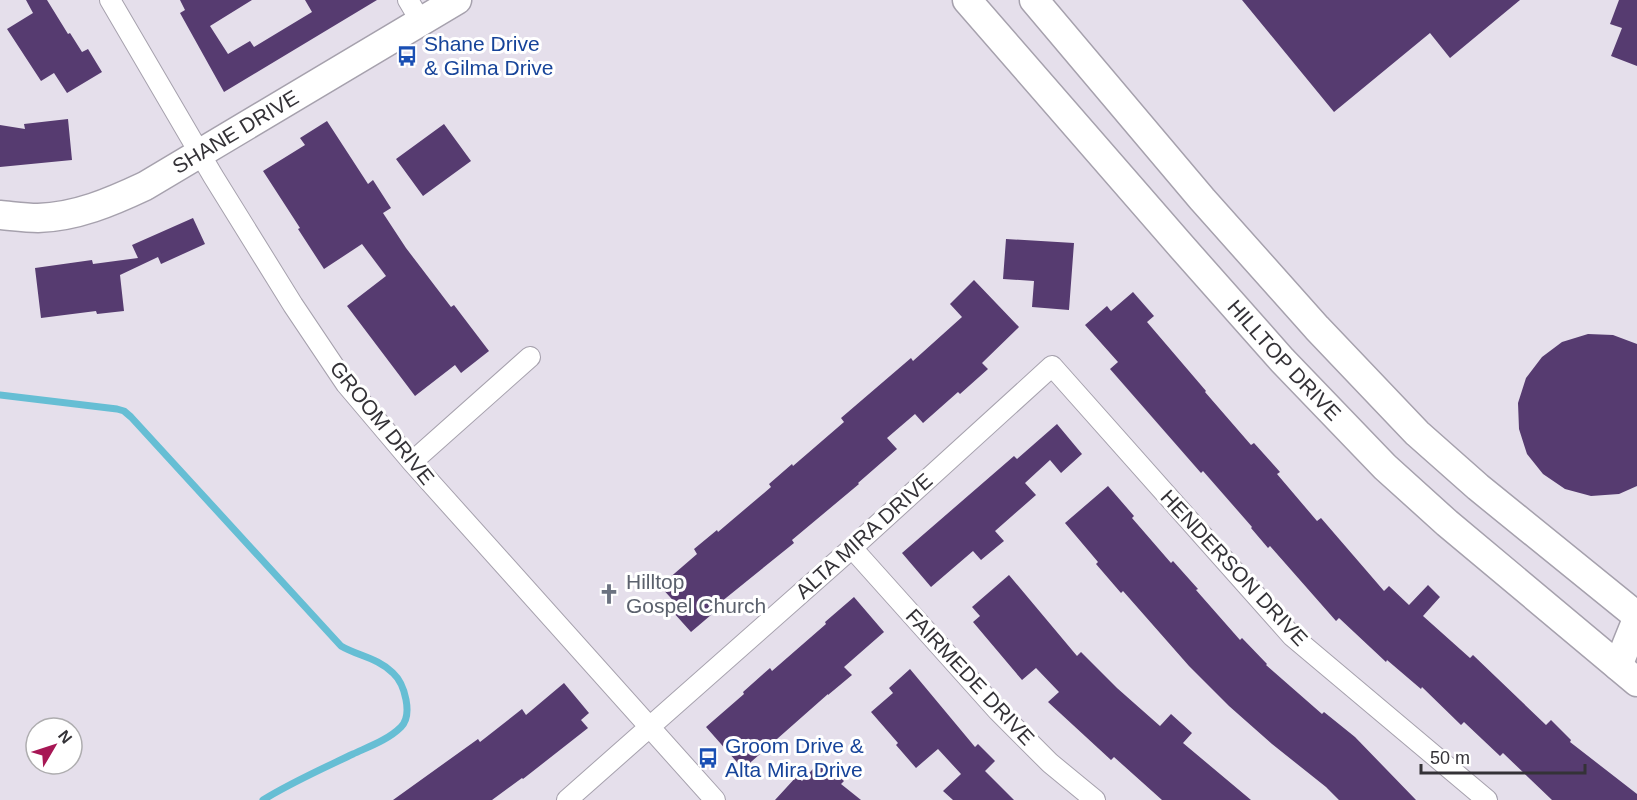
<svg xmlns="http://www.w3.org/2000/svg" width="1637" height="800" viewBox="0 0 1637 800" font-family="Helvetica,sans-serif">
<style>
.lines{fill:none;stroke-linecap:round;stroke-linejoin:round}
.stream{stroke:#66bed4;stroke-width:7}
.building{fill:#563b70}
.street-casing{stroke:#a6a1ad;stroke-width:22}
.secondary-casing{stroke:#a6a1ad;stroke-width:31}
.street{stroke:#fff;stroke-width:20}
.secondary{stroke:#fff;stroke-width:28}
.labels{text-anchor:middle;stroke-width:6;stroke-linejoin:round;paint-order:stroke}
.transit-label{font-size:21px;fill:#164399;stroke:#fff;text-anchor:start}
.street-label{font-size:21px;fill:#343237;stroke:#fff}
.worship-label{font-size:21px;fill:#5b616d;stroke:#fff;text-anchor:start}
</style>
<rect width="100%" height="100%" fill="#e5dfeb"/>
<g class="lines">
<!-- stream -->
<path class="stream" d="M0,395l117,14 7,2 7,6 210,229c17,10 37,12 52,27 12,11 20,42 8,54 -13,13 -33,20 -48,27 -31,15 -61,28 -90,46"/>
</g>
<!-- building -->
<path class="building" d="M26,0h21l21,34 2,-1 12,19 6,-3 14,23 -35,21 -13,-20 -13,8 -34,-52 26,-16z
M180,0h72l-42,26 18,28 22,-13 4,6 58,-35 -7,-12h72l-153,92 -44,-79 5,-3z
M1242,0h278l-70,58 -20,-25 -96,79z
M1619,0h18v66l-26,-10 11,-28 -12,-4z
M68,119l4,41 -72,7v-42l25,4 -1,-5z
M327,121l41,63 5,-4 18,28 -8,5 23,35 45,59 3,-2 35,46 -28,22 -6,-8 -40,31 -68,-90 39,-30 -24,-32 -38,25 -26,-40 2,-1 -37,-57 42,-26 -5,-7z
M444,124l27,37 -48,35 -27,-37z
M193,218l12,26 -44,20 -3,-7 -38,18 4,36 -27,3 -1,-3 -55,7 -6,-50 57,-8 1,4 45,-6 -6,-13z
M1006,239l68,4 -5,67 -37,-3 2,-26 -31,-2z
M974,280l45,47 -37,36 6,6 -28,25 -2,-2 -35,31 -8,-9 -28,24 10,11 -39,34 1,1 -67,56 2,3 -78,63 2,3 -27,23 -18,-20 6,-5 -19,-21 37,-32 -3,-5 23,-19 1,2 53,-45 -2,-3 23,-20 1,2 51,-44 -3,-4 70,-60 2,3 49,-44 -12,-13z
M1133,292l21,24 -7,6 59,69 -1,1 46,53 3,-2 26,29 -3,2 40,47 4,-3 63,73 5,-5 20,19 19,-20 12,12 -17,19 47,42 3,-3 73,70 5,-5 20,20 -1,2 67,52v6h-85l-49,-47 -3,3 -36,-34 -3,3 -39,-38 -1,2 -34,-29 -1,2 -47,-44 -3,3 -66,-75 -2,2 -17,-20 1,-1 -49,-56 -2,2 -91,-104 8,-7 -33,-37 22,-19 4,5z
M1588,334l25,1 24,9v142l-18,8 -28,2 -26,-7 -22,-15 -16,-20 -8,-25 -1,-26 8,-25 16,-21 20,-15z
M1057,424l25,30 -21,19 -11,-13 -25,23 11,12 -41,36 9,10 -23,19 -8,-9 -42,36 -29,-34 112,-97 3,3z
M1108,486l26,30 -2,2 39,45 2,-2 25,28 -2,1 44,50 2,-2 25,26 -1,1 56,49 2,-2 31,25 61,63h-77l-13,-13 -54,-43 -43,-38 -40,-40 -66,-75 -2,2 -25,-29 2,-2 -33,-39z
M1009,575l68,81 4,-4 36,36 43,38 11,-12 21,19 -9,10 68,57h-89l-48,-43 -3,3 -63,-58 11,-10 -23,-24 -14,12 -49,-58 7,-6 -8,-9z
M854,597l30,35 -40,35 8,8 -24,20v-1l-85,75 -37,-42 38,-33 -1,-2 27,-24 2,3 54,-47 -1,-2z
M910,669l65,78 3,-3 17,17 -10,10 29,29h-61l-10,-9 18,-17 -23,-25 -22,19 -20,-23 2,-2 -27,-31 22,-19 -4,-5z
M564,683l25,30 -8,7 7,8 -65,51 -1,-1 -30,22h-99l85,-61 2,3 42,-33 4,6z
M821,760l23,21 -3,3 20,16h-86l22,-24 5,5z"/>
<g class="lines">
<!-- street casing -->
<g class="street-casing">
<path id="street" d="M110,0l103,176 80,129 53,79 66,78 303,338
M408,0l13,22
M412,462l118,-105
M852,548l146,163 52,52 45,37
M567,800l285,-252 200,-182 240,270 195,164"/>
</g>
<!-- secondary casing -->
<g class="secondary-casing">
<g id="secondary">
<path id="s1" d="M967,0l214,246 101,114 103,107 62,56 190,159"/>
<path d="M1034,0l168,199 115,129 100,105 61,54 159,129"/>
<path id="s2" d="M0,215c12,1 25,3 38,3 38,-1 73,-16 107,-32l312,-186"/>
<path d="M1618,666l19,-47"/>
</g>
</g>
<!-- street -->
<use href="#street" class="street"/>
<!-- secondary -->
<use href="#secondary" class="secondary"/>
</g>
<!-- icons -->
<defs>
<g id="bus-bare" transform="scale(1.62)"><path d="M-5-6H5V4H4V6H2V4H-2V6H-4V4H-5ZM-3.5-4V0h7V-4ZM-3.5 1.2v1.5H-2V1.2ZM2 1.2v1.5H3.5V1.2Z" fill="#1a4fb4" stroke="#fff" stroke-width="2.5" paint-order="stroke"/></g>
<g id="church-bare" transform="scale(1.62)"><path d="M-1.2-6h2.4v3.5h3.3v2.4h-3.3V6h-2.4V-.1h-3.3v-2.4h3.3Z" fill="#6b7280" stroke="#fff" stroke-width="2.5" paint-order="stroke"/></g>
</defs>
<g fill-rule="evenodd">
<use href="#bus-bare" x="407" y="56"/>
<use href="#church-bare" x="609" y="594"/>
<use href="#bus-bare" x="708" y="758"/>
</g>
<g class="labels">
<!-- transit labels -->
<g class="transit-label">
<text x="424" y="51">Shane Drive<tspan x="424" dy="24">&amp; Gilma Drive</tspan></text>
<text x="725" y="753">Groom Drive &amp;<tspan x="725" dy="24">Alta Mira Drive</tspan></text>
</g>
<!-- street labels -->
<g class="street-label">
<text dy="7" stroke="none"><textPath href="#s2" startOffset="256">SHANE DRIVE</textPath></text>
<text dy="7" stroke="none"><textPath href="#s1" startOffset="480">HILLTOP DRIVE</textPath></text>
<text transform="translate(382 423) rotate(51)" y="7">GROOM DRIVE</text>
<text transform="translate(864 536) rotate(-42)" y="7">ALTA MIRA DRIVE</text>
<text transform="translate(1234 568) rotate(47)" y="7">HENDERSON DRIVE</text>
<text transform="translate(970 677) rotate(47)" y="7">FAIRMEDE DRIVE</text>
</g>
<!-- worship labels -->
<g class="worship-label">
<text x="626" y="589">Hilltop<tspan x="626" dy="24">Gospel Church</tspan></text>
</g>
</g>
<!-- north arrow -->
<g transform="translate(54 746) rotate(51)"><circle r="28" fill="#ffffff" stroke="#aeadaf" stroke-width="1.5"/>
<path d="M0-4.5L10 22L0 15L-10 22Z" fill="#a71755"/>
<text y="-9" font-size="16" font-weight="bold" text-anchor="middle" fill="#343237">N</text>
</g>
<!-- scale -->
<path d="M1421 764v9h164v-9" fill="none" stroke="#343237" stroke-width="3"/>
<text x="1430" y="764" font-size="18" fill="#343237" stroke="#ffffff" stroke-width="4.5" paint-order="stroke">50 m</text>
</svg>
